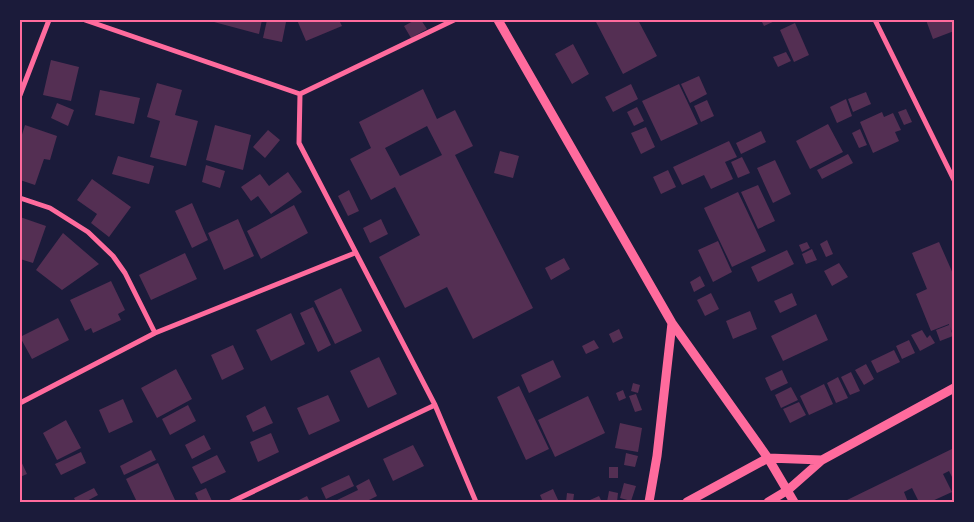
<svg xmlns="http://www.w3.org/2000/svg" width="974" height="522" viewBox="0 0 974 522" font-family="'IBM Plex Sans',sans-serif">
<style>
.building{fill:#542f53;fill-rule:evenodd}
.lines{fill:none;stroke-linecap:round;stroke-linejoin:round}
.minor{stroke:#ff6b9d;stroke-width:5}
.tertiary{stroke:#ff6b9d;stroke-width:9}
.neatline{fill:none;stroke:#ff6b9d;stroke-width:2}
</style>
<rect width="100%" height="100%" fill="#1b1b3a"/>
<!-- building -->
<path class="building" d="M215,20h47l-3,14 -45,-12z
M267,20l19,2 -4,20 -19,-4z
M297,20h42l3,6 -36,15z
M415,20h6l6,9 -16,9 -7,-12z
M595,20h43l19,36 -34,18z
M761,20h16l-13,6z
M926,20h28v11l-21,8z
M795,23l14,32 -15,7 -14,-32z
M573,44l16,30 -17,10 -17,-30z
M786,52l5,9 -13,6 -5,-10z
M51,60l28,7 -8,34 -28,-6z
M699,76l8,18 -17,9 -9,-19z
M157,83l25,7 -7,25 23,6 -12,45 -36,-9 10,-36 -13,-4z
M631,84l7,15 -25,13 -8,-15z
M679,84l19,40 -37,17 -19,-40z
M423,89l14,30 18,-9 18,36 -18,9 78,153 -60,31 -26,-52 -42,21 -26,-51 41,-22 -25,-48 -24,13 -21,-41 21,-11 -12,-26zM427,126l15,29 -42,21 -15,-28z
M100,90l40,8 -6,26 -39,-9z
M866,92l5,12 -18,8 -5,-13z
M846,99l6,17 -15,7 -7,-16z
M707,100l7,16 -13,6 -7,-16z
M57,103l17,7 -6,16 -17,-8z
M637,107l7,14 -10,5 -7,-14z
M906,109l6,13 -8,3 -6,-13z
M882,112l2,5 9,-4 8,17 -6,2 4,9 -26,12 -13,-31z
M828,124l15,28 -33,17 -14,-28z
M25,125l32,11 -7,24 -6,-1 -9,26 -15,-5v-39z
M215,125l36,10 -8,35 -37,-10z
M646,127l9,20 -14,7 -10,-21z
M860,129l7,16 -8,3 -7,-15z
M268,130l12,10 -15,18 -12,-11z
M761,131l5,11 -25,12 -5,-11z
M729,141l8,16 -12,5 8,17 -22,10 -7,-14 -22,10 -9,-18z
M500,151l19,5 -6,22 -19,-5z
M848,154l5,9 -31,16 -5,-9z
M118,156l36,10 -5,18 -37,-10z
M742,157l8,16 -12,5 -7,-16z
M775,160l16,34 -18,9 -16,-35z
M206,165l19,6 -5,17 -18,-6z
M668,170l8,17 -15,7 -8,-17z
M288,172l14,20 -31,22 -13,-18 -7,5 -10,-14 19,-13 9,12z
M92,179l39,28 -22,30 -18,-14 6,-9 -20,-14z
M758,185l17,36 -17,8 -17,-37z
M349,190l10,21 -11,5 -10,-20z
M738,192l28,59 -34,16 -28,-59z
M192,203l16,37 -16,8 -17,-37z
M294,205l14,28 -47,26 -14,-28z
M20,217l26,9 -13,37 -13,-4z
M238,219l16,37 -30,14 -16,-37z
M381,219l7,15 -18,9 -7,-15z
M63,233l36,31 -37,26 -26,-20z
M827,240l6,14 -7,3 -6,-13z
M718,241l14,31 -19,10 -15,-32z
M807,242l3,6 -8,4 -3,-7z
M939,242l15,34v60l-4,-9 3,9 -13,5 -4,-11 13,-5v-1l-18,7 -15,-37 11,-5 -15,-36z
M812,249l5,11 -11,4 -4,-10z
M787,250l7,14 -36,18 -7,-15z
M185,253l12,26 -46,21 -12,-25z
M564,258l6,11 -19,11 -6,-12z
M839,263l9,14 -16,9 -8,-15z
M700,276l5,10 -11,6 -4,-10z
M111,281l14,29 -7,4 3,6 -28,13 -2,-5 -6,3 -15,-31z
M341,288l21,43 -27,13 -21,-43z
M711,293l8,16 -14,7 -8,-16z
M792,293l5,12 -17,8 -6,-12z
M313,307l18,38 -13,7 -18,-39z
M750,311l7,18 -24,10 -7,-18z
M291,313l14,31 -34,17 -15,-31z
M816,314l12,26 -45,21 -12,-25z
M58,318l11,22 -37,19 -12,-22z
M619,329l4,9 -10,5 -4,-9z
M922,330l5,8 3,-3 5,8 -15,8 -9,-16z
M594,340l5,8 -13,6 -4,-8z
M909,340l6,13 -13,6 -6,-13z
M233,345l11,24 -22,11 -11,-25z
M894,350l6,12 -23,11 -6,-12z
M379,357l18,37 -29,14 -18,-37z
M553,360l8,17 -32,16 -8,-18z
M866,364l8,15 -10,6 -9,-15z
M176,369l16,30 -35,19 -16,-30z
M782,370l6,13 -17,8 -6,-13z
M851,372l9,19 -10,4 -9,-18z
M838,377l10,21 -12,5 -9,-20z
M633,383l7,2 -2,8 -7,-2z
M824,384l9,20 -24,11 -9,-19z
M519,386l30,63 -23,11 -29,-63z
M791,387l7,13 -17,8 -6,-13z
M623,390l3,8 -7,3 -3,-8z
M636,394l6,16 -7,2 -6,-16z
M328,395l12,26 -31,14 -12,-27z
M588,396l17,37 -50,24 -17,-37z
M123,399l10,23 -24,11 -10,-23z
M799,402l7,13 -16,8 -7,-14z
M188,405l8,16 -26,14 -8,-16z
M265,406l8,17 -20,9 -7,-16z
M66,420l15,28 -24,12 -14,-27z
M620,423l22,5 -4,24 -23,-4z
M271,433l8,19 -21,10 -8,-20z
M204,435l7,14 -19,10 -7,-14z
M413,445l11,21 -31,15 -10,-22z
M954,448v33l-5,-10 -6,3 9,18 -22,10h-11l-7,-14 -8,4 4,10h-62l-1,-1z
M151,450l5,10 -32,15 -4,-9z
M81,452l5,11 -25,12 -6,-11z
M626,453l12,3 -3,11 -11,-2z
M217,455l9,17 -25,12 -9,-17z
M20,459l7,15 -7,3z
M158,463l17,37 -3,2h-35l-11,-23z
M609,467h9v11h-9z
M349,475l5,11 -28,13 -5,-11z
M369,479l8,17 -12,6h-32l25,-12 -2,-4z
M624,483l12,3 -5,15 -11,-3z
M94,488l4,7 -13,7h-9l-2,-4z
M206,488l6,13 -13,1 -4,-9z
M553,489l6,13h-16l-3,-7z
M609,491l9,2 -1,9h-10z
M567,493l7,1 -1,8h-7z
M307,496l3,6h-15z
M599,496l3,6h-11l-1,-2z"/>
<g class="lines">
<!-- minor -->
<path class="minor" d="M85,20l215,74 154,-74
M875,20l79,160
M300,94l-1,49 136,262 41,97
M20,95l29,-75
M20,198l30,10 38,24 25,24 12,17 30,60
M20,403l135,-70 200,-80
M231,502l204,-97"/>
<!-- tertiary -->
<path class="tertiary" d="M498,20l174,303 96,135 26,44
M649,502l8,-46 15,-133
M687,502l81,-44 54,2
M768,502l20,-12 34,-30 132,-72"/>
</g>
<!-- border -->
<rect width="974" height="522" fill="none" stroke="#1b1b3a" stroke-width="42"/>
<rect x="21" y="21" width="932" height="480" class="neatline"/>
</svg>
